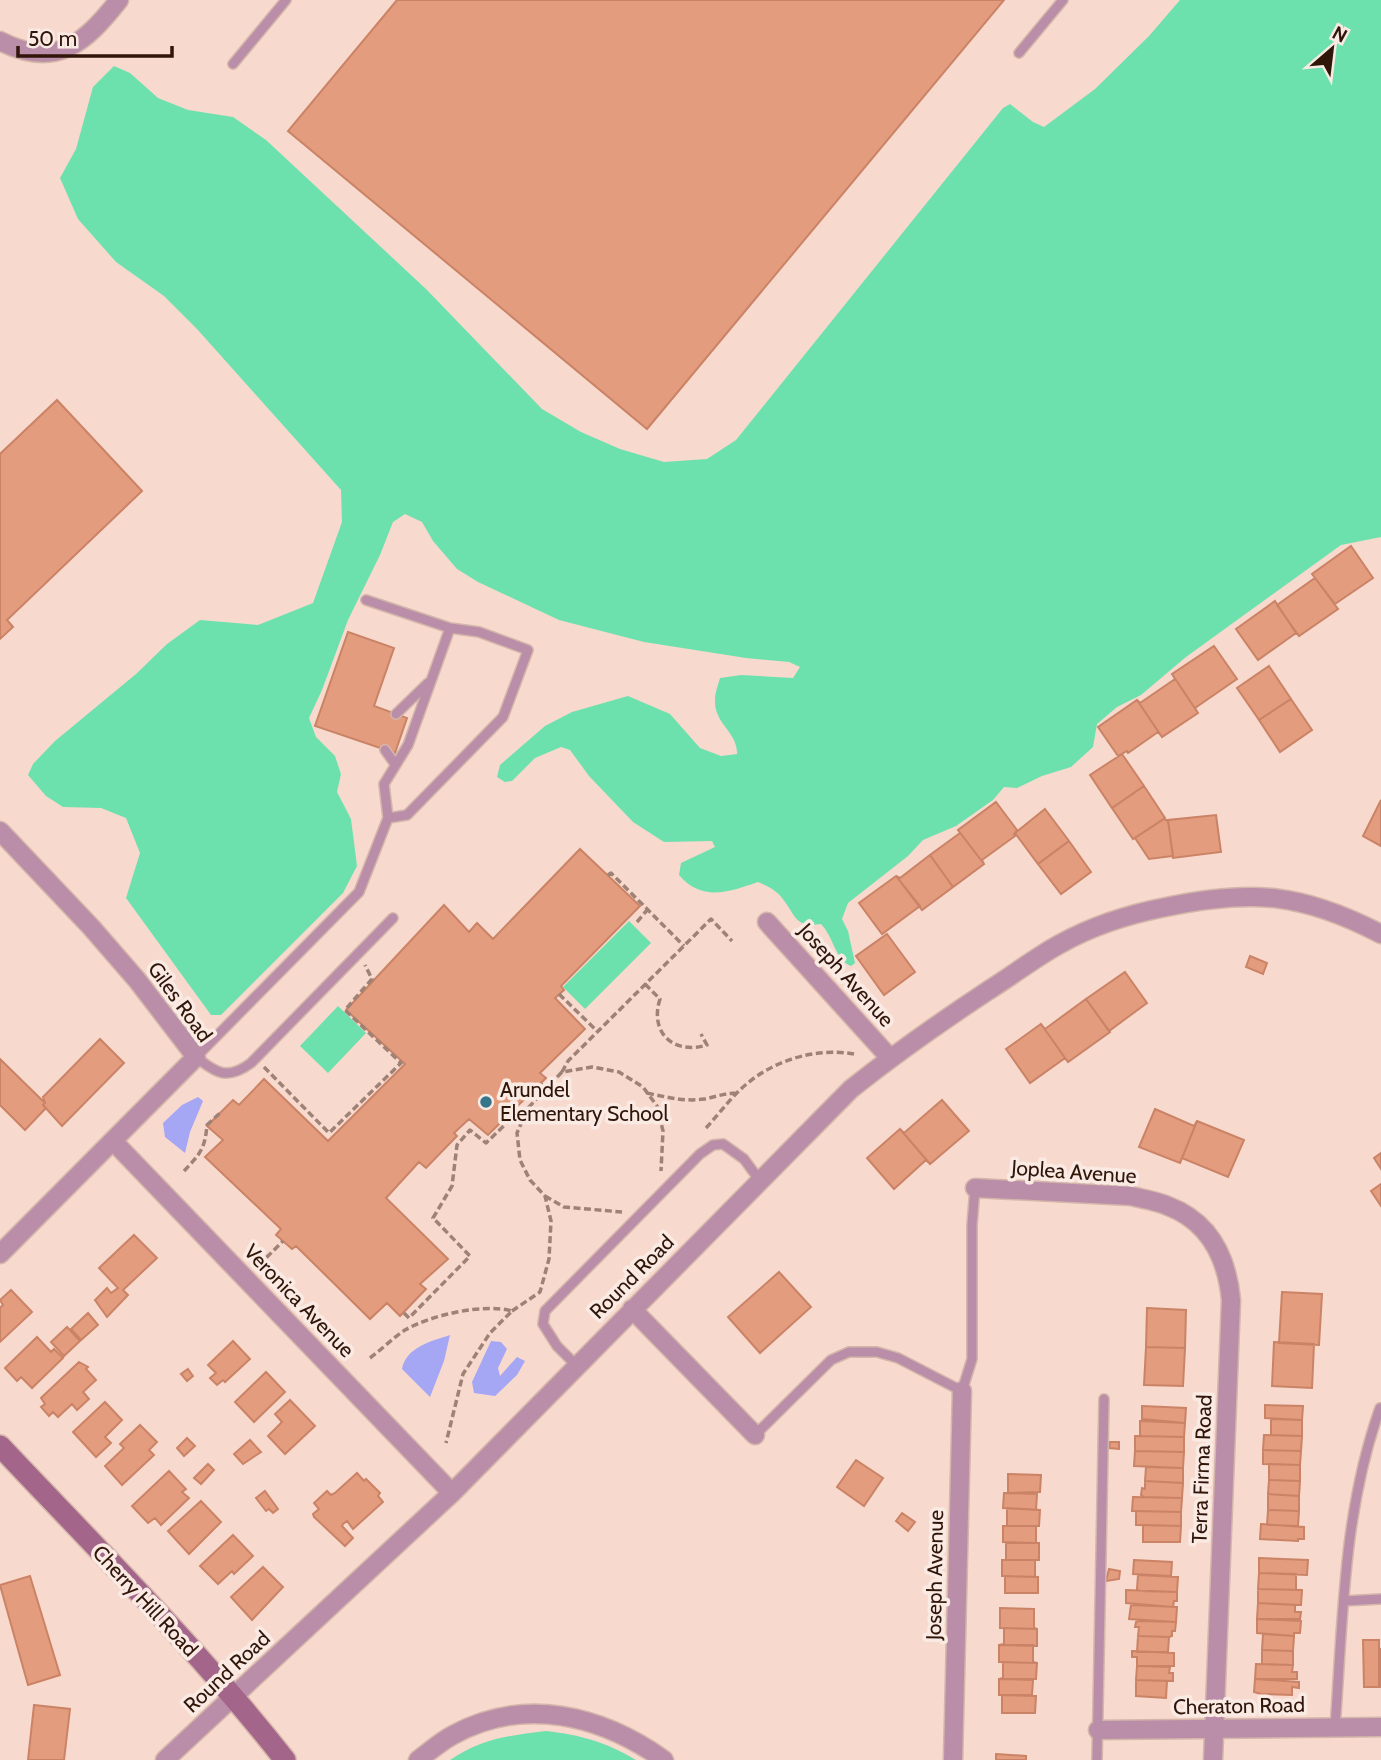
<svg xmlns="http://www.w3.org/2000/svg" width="1381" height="1760" viewBox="0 0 1381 1760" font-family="Cabin,sans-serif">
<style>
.green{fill:#6ce1ae}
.water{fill:#a5a6f4}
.building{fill:#e49c7e;stroke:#ca8366;stroke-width:2}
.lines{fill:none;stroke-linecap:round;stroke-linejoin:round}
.lane-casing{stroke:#d4b6aa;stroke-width:12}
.street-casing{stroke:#d4b6aa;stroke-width:21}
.secondary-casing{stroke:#d4b6aa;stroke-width:24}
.path{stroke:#9f8276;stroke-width:3.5;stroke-dasharray:7 3.5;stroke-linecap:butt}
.lane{stroke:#ba8ea8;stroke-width:9}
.street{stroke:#ba8ea8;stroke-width:18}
.secondary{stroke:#a4658b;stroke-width:21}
.poi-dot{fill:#36758a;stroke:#faeae4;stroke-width:2.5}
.labels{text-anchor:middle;stroke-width:7;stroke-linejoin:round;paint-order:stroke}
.street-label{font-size:21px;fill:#301509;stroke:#faeae4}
.poi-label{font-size:21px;fill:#301509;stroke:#faeae4;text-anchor:start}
</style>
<rect width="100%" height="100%" fill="#f8d9cd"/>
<!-- green -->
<path class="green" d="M1180,0h201v537l-40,8 -155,112 -45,38 -24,12 -20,17 -4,23 -22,20 -29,9 -25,12 -13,-1 -11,13 -37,26 -33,14 -15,16 -60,47 -6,16 6,12 7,32 -4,3c-15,-5 -18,-30 -30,-42 -27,4 -25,-9 -39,-26 -6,-8 -15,-12 -24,-16 -29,10 -56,20 -79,-7l2,-12 34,-16 -3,-6 -48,1 -31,-20 -44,-46 -19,-26 -9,-3 -26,11 -23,23 -7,1 -8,-5 3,-12 45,-39 27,-14 56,-16 42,18 30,34 21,8 16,-2c1,-22 -23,-30 -22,-54 0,-7 3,-15 5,-22l21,-3 52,3 7,-11 -11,-5 -43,-4 -102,-16 -85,-22 -81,-38 -21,-13 -24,-28 -11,-19 -17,-8 -12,8 -13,33 -32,65 -26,70 -13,28 7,19 19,19 6,18 -4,18 14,27 6,47 -14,27 -122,122h-10l-85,-117 14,-45 -14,-35 -25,-10 -38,-1 -17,-11 -18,-21 5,-11 22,-23 81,-67 31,-30 33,-24 58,5 55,-22 29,-81 -1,-32 -144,-161 -33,-33 -48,-34 -38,-43 -18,-41 16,-29 17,-62 21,-21 16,7 28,25 30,12 45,7 33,23 160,149 116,120 39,23 39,17 44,13 43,-3 29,-19 267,-332 7,-4 23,18 11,5 51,-38 54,-53z
M629,921l22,22 -66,66 -22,-22z
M338,1006l28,27 -38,40 -28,-27z
M546,1731c35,4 60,11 90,29h-186c33,-22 57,-24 96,-29z"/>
<!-- water -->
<path class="water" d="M198,1097l5,4 -13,31 -5,21 -20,-16 -2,-14 19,-18z
M450,1335l-6,26 -14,36 -28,-28c4,-22 30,-28 48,-34z
M491,1341l10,1 6,7 -9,19 2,8 17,-19 8,4 -8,14 -22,21 -21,-3 -2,-11z"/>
<!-- building -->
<path class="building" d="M397,0h607l-357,429 -359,-298z
M57,400l85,91 -135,129 6,7 -13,12v-185z
M1351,546l22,32 -38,26 -23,-30z
M1315,578l23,31 -39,27 -22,-31z
M1275,601l21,32 -38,27 -22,-31z
M348,632l46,16 -20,58 33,12 -12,35 -80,-27z
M1214,646l23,33 -42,29 3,5 -26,-39z
M1269,666l22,33 -32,21 -22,-32z
M1172,674l26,39 -36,24 -25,-37 3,3 35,-24z
M1291,699l21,31 -32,22 -21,-32z
M1137,700l25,37 -4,-5 -30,21 -1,-2 -9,5 -20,-29z
M1122,754l22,32 -32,22 -22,-33z
M1144,786l21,32 -32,21 -21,-31z
M1381,800v46l-18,-10z
M996,802l21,28 -3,4 1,2 -33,24 2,4 -26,-34z
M1045,809l24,32 -31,23 -23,-31z
M1216,815l5,37 -48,6 -5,-38z
M1164,819l4,2 5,35 -24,3 -14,-21z
M958,830l26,34 -31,23 -23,-32 30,-22z
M1069,841l22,31 -30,22 -23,-30z
M580,849l60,57 -79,80 3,4 -9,8 30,31 -45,44 6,5 -58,57 -19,-16 -15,14 3,3 -31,32 -7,-6 -33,36 62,61 -28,25 6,5 -26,27 -13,-13 -17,16 -74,-73 -4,3 -16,-14 5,-6 -76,-72 18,-17 -16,-14 26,-26 6,5 25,-26 64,62 77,-77 -59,-54 98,-105 25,27 8,-9 16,16z
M930,855l23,32 -31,23 -26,-34 4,2z
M896,876l24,30 -38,28 -23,-31z
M887,934l28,38 -31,23 -28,-39z
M1250,956l17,7 -4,11 -17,-7z
M1125,972l22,31 -38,28 -23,-32z
M1086,999l24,33 -42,30 -27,-38 4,5z
M1041,1024l24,34 -35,25 -24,-34z
M100,1039l24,24 -62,63 -19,-21 2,-2 -2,-6z
M0,1059l45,44 -2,2 3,3 -21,22 -25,-25z
M942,1100l27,31 -39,33 -30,-35 4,4z
M1155,1109l39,17 3,-5 -17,42 -41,-16z
M1197,1121l47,19 -16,37 -46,-19 -2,5z
M900,1129l30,35 -4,-4 -32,29 -27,-31z
M1381,1153v16l-7,-11z
M1381,1184v22l-10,-15z
M134,1235l23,23 -34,32 5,5 -21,22 -12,-17 12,-12 4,5 7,-5 -19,-20z
M779,1272l32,35 -51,46 -32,-36z
M11,1290l21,22 -32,30v-34l3,-3 -3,-5z
M1282,1292l40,2 -3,51 -40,-2z
M1147,1308l39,2 -1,38 -39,-1z
M88,1313l10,12 -17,15 -10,-11z
M67,1327l13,14 -16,15 -13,-14z
M37,1337l14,15 3,-3 9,9 -31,30 -11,-11 -4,4 -12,-13z
M233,1341l17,18 -25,23 -2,-2 -6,5 -7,-7 6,-5 -8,-8z
M1274,1342l40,2 -2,44 -40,-2z
M1146,1347l39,1 -2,38 -39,-1z
M79,1362l9,5 -2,2 10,11 -13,12 6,7 -12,11 -5,-6 -14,13 -5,-5 -4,4 -8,-9 4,-3 -4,-6z
M188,1369l5,7 -6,5 -6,-7z
M266,1372l19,20 -31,30 -19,-20z
M290,1400l25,26 -30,28 -17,-18 14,-14 -7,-8z
M105,1402l17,18 -17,17 6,6 -15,14 -23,-25z
M1265,1405l38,1 -1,14 -37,-2z
M1142,1406l44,2 -1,15 -43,-4z
M1271,1419l31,1v16l-31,-1z
M1140,1421l45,2 -1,14 -44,-1z
M140,1425l17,17 -8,8 5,5 -32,30 -17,-19 19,-18 -4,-4z
M1264,1435l38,1 -1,15 -38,-1z
M1135,1436l49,1v15l-49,-1z
M187,1438l8,8 -11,10 -7,-8z
M250,1440l11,12 -18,12 -9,-10z
M1110,1442h9v7l-10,-1z
M1263,1450l38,1 -1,14 -37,-1z
M1135,1451l49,1 -1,16 -49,-2z
M856,1460l27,18 -19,28 -27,-19z
M208,1464l6,6 -13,14 -7,-6z
M1269,1464l31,1v16l-31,-1z
M1146,1467l37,1v15l-38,-2z
M169,1471l17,18 -4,3 7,6 -28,27 -6,-7 -7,5 -16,-17z
M357,1473l7,8 2,-2 14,14 -2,3 5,6 -30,27 -6,-8 -4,3 -1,2 11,12 -8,8 -31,-29 -1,-3 6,-5 -5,-6 13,-12 4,4 4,-2z
M1008,1474l33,1 -1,17 -32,1z
M1269,1480l31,1 -1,15 -31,-2z
M1145,1481l38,2 -1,15 -38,-1 -3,-2 1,-7 3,1z
M265,1491l13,18 -5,4 -4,-4 -3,2 -10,-13z
M1004,1493l33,1 -1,16 -33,-2z
M1268,1494l31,2v15l-31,-1z
M1133,1497l49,1 -1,14 -49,-1z
M201,1501l20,21 -32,32 -21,-23z
M1007,1508l33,2 -1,16h-32z
M1268,1510l31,1 -1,15 -31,-1z
M1136,1511l45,1v14l-45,-1z
M902,1513l13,9 -7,9 -12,-10z
M1261,1524l43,3v12h-6v2l-38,-2z
M1143,1525l38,1 -1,16h-37z
M1003,1526h33v17l-33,-1z
M233,1535l20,21 -19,18 -2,-3 -14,13 -18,-18z
M1006,1543h33v17h-33z
M1259,1558l49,2 -1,15 -48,-2z
M1002,1560h33v17l-33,-1z
M1134,1560l38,2 -1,14 -38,-2z
M263,1567l20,20 -31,33 -21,-23z
M1109,1569l11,2 -1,8 -13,2z
M1259,1573l37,1v16l-38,-1z
M1138,1575l40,2 -1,15 -37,-1 -3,-2z
M30,1576l30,99 -32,10 -28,-100z
M1005,1576l33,1v16h-33z
M1258,1589l44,1 -1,15 -43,-2z
M1126,1590l51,2v9h-3l-1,6 -47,-4z
M1258,1603l37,2v7h6l-1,7h-43z
M1131,1605l46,2 -1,15 -47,-3z
M1000,1608l34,1v19l3,1 -37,-1z
M1257,1619l44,2 -1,12h-6v3l-37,-3z
M1139,1621l37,1 -1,9h-3v5l-3,1 -31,-1 1,-9h-4l1,-5z
M1004,1628l33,1v17l-38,-1 5,-1z
M1263,1634l31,2 -1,15 -31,-1z
M1138,1636l31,1 -1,15h-31z
M1363,1640h16v47h-15z
M999,1645h34v17l4,1 -38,-1z
M1379,1649h2v38h-2z
M1262,1650l31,1v14l-31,-1z
M1132,1651l42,2v13h-37v-9h-5z
M1003,1662l34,1 -1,16h-37l4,-1z
M1256,1664l37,1 -1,7h5v7h-42z
M1137,1666l33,1 -1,6h4v8l-37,-1z
M999,1679l34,1 -1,15h-33z
M1255,1679l44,3v6l-7,-1v8l-31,-1 -7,-2z
M1136,1680l31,1 -1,17 -30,-2z
M1002,1695l34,1 -1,17h-33z
M34,1705l36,4 -6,51h-36z
M996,1754l30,2v4h-30z"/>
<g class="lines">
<!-- lane casing -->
<g class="lane-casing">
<path id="lane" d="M1019,53l44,-53
M233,64l53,-64
M366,600l84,28 -42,117 -24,39 4,34 -29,74 -163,165c21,17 32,23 55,6l142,-145
M396,714l32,-31
M385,750l10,14
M388,818l19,-3 96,-98 25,-67 -49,-18 -29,-4
M576,1365l-19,-19 -14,-22 2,-13 155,-157 13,-9 10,-1 21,15 16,22
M755,1435l76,-75 18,-8h28l21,6 64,33 10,-32v-134l3,-37
M1344,1601l37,-2
M1335,1728c8,-110 8,-216 45,-320
M1097,1760l7,-361"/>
</g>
<!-- street casing -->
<g class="street-casing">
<path id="street" d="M0,41c56,29 85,2 119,-41
M0,831l91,96 46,53 59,77 -196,197
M767,922l123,136
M113,1141l339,352
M975,1188l156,8c12,3 26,5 37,10 42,16 59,52 63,94l-18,460
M632,1309l123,126
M1098,1730l283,-3
M165,1760l287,-267 399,-404c44,-35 91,-68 138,-99 24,-15 47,-33 71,-46 32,-18 70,-30 106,-37 86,-18 136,-14 215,27
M418,1760c11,-8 22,-18 35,-25 71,-39 148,-20 211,25
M953,1760l9,-369"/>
</g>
<!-- secondary casing -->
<g class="secondary-casing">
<path id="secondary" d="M0,1446c97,103 198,203 285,314"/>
</g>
<!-- path -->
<path class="path" d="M608,875l3,-2 73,73
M637,922l11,-13
M645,984l15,15c-11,34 14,56 47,46l-6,-11
M559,994l38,37
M264,1067l65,66 72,-70 -56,-53 27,-31 -7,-14
M562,1072l6,-11 143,-142 21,22
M541,1084l5,5
M647,1093c19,4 38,9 57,6 12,-2 20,-6 33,-6
M706,1128c12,-13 23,-28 36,-40 29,-27 73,-41 112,-34
M184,1171c16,-17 21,-22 23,-46l15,-14
M545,1196l19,11 58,5
M259,1265l24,-24
M512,1311l28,-19 9,-33 2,-38 -6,-25 -15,-16 -10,-20 -3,-27 11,-25 34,-36 30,-5 27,5 24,15 14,19 6,25 -2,40
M404,1313l5,5 61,-62 -37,-38 19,-32 5,-41 13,-15 16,13 30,-29 10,-5
M370,1358c12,-9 23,-20 35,-28 26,-15 79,-27 107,-19l-22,22 -27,41 -17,69"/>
<!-- lane -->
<use href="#lane" class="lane"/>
<!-- street -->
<use href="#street" class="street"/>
<!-- secondary -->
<use href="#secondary" class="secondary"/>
</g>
<!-- markers -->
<circle class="poi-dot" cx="486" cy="1102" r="7"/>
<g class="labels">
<!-- street labels -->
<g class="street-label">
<text transform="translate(846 975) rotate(48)" y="7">Joseph Avenue</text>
<text transform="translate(180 1002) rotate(54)" y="7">Giles Road</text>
<text transform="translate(1074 1172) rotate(4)" y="7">Joplea Avenue</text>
<text transform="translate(632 1277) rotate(-45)" y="7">Round Road</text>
<text transform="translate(299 1301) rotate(46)" y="7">Veronica Avenue</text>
<text transform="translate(1202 1469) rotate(-88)" y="7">Terra Firma Road</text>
<text transform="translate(935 1575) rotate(-89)" y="7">Joseph Avenue</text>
<text transform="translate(145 1601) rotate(47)" y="7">Cherry Hill Road</text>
<text transform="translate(227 1672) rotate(-43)" y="7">Round Road</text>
<text transform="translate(1239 1706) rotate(-1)" y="7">Cheraton Road</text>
</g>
<!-- poi labels -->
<g class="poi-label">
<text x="500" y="1097">Arundel<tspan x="500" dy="24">Elementary School</tspan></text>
</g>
</g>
<!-- north arrow -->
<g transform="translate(1332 49) rotate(28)" stroke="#faeae4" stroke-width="5" paint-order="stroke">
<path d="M0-5L12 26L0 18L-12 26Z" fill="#301509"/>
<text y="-10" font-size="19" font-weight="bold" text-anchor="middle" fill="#301509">N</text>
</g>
<!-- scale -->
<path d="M18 46v10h154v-10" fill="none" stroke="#301509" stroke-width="3.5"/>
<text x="28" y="46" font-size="21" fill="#301509" stroke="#faeae4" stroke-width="5" paint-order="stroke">50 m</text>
</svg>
